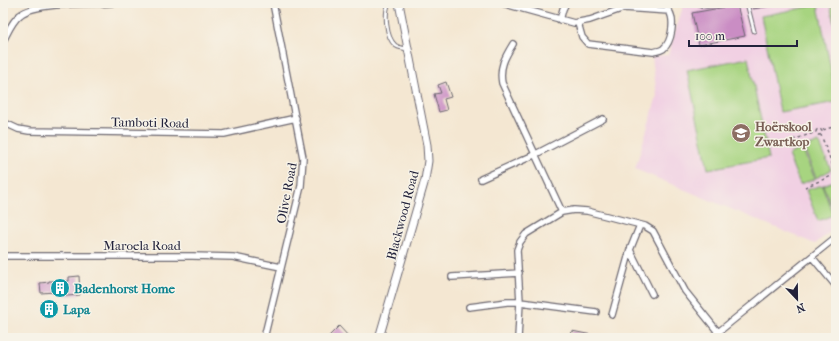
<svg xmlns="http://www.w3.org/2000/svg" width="839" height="341" viewBox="0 0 839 341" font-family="'IM FELL French Canon',serif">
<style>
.built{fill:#f1d0e3}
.green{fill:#a7d480;stroke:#647b5e}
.building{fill:#ca8dc4}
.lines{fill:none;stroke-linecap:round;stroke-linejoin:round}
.service-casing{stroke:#6c6770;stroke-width:5}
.minor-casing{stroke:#6c6770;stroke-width:8}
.tertiary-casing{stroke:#6c6770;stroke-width:9}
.path{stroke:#6c6770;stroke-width:1.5;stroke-dasharray:3 3;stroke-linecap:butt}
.service{stroke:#fff;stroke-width:3}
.minor{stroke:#fff;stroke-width:5.5}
.tertiary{stroke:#fff;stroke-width:7}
.labels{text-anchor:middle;stroke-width:3;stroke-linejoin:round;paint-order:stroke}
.street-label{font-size:13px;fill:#22223b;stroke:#f7f3e8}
.education-label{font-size:13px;font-weight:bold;fill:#785e54;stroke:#f7f3e8;text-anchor:start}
.culture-label{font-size:13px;font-weight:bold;fill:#0d838f;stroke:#f7f3e8;text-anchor:start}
</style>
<rect width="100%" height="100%" fill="#f7f3e8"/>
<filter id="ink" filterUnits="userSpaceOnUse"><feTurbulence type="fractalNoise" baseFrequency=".025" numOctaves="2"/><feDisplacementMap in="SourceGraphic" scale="8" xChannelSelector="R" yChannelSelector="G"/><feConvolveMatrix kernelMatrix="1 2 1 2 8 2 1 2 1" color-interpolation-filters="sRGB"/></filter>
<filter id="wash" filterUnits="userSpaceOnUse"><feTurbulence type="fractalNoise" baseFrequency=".012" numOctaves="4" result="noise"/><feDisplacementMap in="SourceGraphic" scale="16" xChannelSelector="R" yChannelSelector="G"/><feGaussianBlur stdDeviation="0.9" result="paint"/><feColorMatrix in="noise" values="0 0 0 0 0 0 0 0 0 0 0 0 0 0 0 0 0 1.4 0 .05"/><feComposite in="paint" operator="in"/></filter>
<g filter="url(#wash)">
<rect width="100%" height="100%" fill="#f4e7d2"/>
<!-- built -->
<path class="built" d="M684,3h152v224l-21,17 -180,-75 22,-73 -5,-40 16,-1z"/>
<!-- green -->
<path class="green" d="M830,3h6v32z
M818,5l18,90v7l-56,10 -19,-96z
M748,58l21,100 -61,11 -21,-99z
M819,142l12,28 -15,8 -12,-30z
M802,148l13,31 -15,5 -12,-29z
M836,180v34h-1l-12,-29z
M822,185l11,30 -15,6 -12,-31z"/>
<g id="blocks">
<!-- building -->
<path class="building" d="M751,3h20v3l-18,3z
M737,5l8,31 -46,9 -7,-32z
M446,82l5,15 -7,2 3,11 -8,2 -5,-18 7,-1 -3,-8z
M79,276l1,19 -13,1v-1l-12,-2v-1l-14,1 -1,-10 9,-1v-1h20v-4z
M46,305h7v8h-7z
M339,326l11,12h-23z
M572,331l20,4 -1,3h-21z"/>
</g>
</g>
<g filter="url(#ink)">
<use href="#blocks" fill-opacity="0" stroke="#6c6770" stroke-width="1"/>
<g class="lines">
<!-- service casing -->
<g class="service-casing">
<path id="service" d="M389,3c-5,10 -3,34 6,42 3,3 8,3 12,4
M698,3c6,6 16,2 24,0
M747,3l7,28"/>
</g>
<!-- minor casing -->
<g class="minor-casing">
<path id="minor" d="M502,3l72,20 16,-3 34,-12 45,3c6,9 3,31 -6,38 -3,2 -6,2 -10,3l-65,-8 -6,-7 -4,-14
M560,20l3,-11 3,-6
M3,41c5,-9 9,-20 17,-26 16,-13 69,-11 91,-12
M513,44c-8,13 -14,23 -11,39l60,129
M3,122l15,7 11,2 195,3 72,-16
M481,179l53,-24 69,-36
M630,250l22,44
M3,256h189l41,1 48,10
M812,257l24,29
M452,277l67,-4
M469,307l38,-5h13l76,10
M612,315l18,-65 10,-25
M264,338l37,-152 2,-28 -30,-155
M518,338l2,-36 -3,-52 3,-8 6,-8 36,-22 12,-2 13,1 58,15 8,5 32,60 33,41
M711,338l125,-101"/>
</g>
<!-- tertiary casing -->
<g class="tertiary-casing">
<path id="tertiary" d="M379,338l46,-158 3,-19 -1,-16 -28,-142"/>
</g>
<!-- path -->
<path class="path" d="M816 132a3 3 0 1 1 6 0a3 3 0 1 1-6 0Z
M823,130l13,-4
M787,142l29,-10
M805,187l29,-12v-6l-13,-34"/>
<!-- service -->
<use href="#service" class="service"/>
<!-- minor -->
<use href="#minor" class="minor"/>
<!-- tertiary -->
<use href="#tertiary" class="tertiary"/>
</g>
</g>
<!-- icons -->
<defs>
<g id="school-disc" transform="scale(1)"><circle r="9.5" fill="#8d6e63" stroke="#f7f3e8"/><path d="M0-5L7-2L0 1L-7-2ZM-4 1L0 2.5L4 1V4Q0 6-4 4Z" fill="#fff"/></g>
<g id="building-disc" transform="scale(1)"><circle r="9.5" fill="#0f9aa8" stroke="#f7f3e8"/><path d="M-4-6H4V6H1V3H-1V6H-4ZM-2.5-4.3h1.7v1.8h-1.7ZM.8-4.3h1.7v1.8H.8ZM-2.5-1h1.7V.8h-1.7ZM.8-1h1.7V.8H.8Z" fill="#fff"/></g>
</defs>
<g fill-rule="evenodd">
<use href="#school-disc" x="741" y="133"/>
<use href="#building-disc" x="60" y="288"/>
<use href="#building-disc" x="49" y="309"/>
</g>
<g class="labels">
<!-- street labels -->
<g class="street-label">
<text transform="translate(150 122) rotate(1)" y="5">Tamboti Road</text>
<text transform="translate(286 193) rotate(-79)" y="5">Olive Road</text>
<text transform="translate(402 215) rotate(-75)" y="5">Blackwood Road</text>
<text x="142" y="250">Maroela Road</text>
</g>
<!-- education labels -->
<g class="education-label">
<text x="755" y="131">Hoërskool<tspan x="755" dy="15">Zwartkop</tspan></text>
</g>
<!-- culture labels -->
<g class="culture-label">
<text x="74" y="293">Badenhorst Home</text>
<text x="63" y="314">Lapa</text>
</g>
</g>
<!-- margin -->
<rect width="839" height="341" fill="none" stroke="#f7f3e8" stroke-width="16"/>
<!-- north arrow -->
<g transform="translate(797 299) rotate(158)" stroke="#f7f3e8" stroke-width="3" paint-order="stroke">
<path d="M0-3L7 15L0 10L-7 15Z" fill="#22223b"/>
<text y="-6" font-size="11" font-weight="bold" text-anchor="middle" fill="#22223b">N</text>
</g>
<!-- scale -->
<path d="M689 40v6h108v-6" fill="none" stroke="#22223b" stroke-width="2"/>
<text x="695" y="40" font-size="12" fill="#22223b" stroke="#f7f3e8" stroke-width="3" paint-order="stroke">100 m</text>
</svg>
